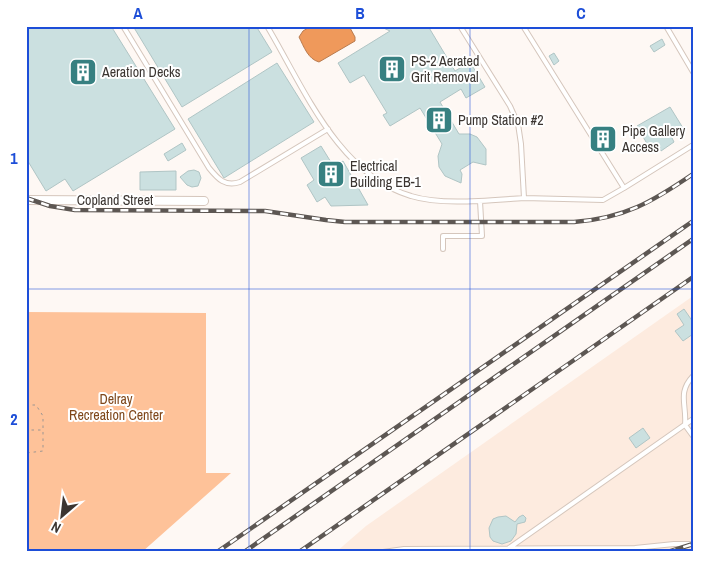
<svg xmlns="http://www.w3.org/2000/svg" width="719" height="578" viewBox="0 0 719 578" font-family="'Archivo Narrow',sans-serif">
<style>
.built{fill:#fdebdf}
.green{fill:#fec299}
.water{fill:#ef995b;stroke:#b97b4e}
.building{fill:#cbe0e0;stroke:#b0c5c5}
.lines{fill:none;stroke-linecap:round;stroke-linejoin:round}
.lane-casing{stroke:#d5c6bc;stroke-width:6}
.street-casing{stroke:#d5c6bc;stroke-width:10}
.path{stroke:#9c9692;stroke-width:1;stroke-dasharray:2.5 4;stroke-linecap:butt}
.lane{stroke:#fff;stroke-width:4}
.street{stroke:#fff;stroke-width:8}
.rail-casing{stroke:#5d5753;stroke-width:4.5}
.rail{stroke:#fff;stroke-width:2.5;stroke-dasharray:8;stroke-linecap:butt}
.grid{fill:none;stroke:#1d4ed8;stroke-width:1;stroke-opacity:0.55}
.labels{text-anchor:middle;stroke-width:4;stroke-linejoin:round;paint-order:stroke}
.poi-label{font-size:14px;fill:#3b3531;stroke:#fff;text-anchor:start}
.street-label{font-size:14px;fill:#3b3531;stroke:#fff}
.park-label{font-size:14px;fill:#7f471a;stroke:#fff}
.neatline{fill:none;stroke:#1d4ed8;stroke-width:2}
.grid-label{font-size:16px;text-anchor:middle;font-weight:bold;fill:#1d4ed8}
</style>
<rect width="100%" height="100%" fill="#fef8f4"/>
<!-- built -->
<path class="built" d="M693,296v256h-357l30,-26z"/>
<!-- green -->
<path class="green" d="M26,312l180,1v160h25l-89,79h-116z"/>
<!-- water -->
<path class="water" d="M311,26h38l6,11v4l-36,21c-11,-3 -15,-15 -20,-25l4,-6z"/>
<!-- building -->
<path class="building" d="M26,26h85l64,103 -102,62 -8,-12 -19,12 -20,-33z
M133,26h123l16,26 -90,55z
M379,26h49l27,45 15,-9 15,25 -19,11 -5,-9 -21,13 19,32h11l7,3 9,12v16l-13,-3 -13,8 2,4 -1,9 -16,-7 -6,-9 -1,-11 4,-12 -22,-36 -30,18 -7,-11 4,-2 -23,-38 -14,8 -12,-20 52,-32z
M662,39l3,6 -11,7 -4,-6z
M554,53l5,8 -5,4 -5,-9z
M277,63l37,59 -90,56 -36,-59z
M670,107l13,21 -12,8 3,6 -13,9 -4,-7 -7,5 -13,-23z
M603,133l5,9 -6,3 -5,-8z
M182,143l4,7 -18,11 -4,-7z
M321,146l13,21 9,-6 25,44 -37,1 -6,-9 -8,5 -10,-17 7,-5 -13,-22z
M194,170l5,2 2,6 -3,8 -6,1 -5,-2 -7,-8 8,-6z
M176,171v19h-36v-18z
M684,309l9,13v12l-10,7 -8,-10 9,-6 -7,-11z
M643,428l7,10 -14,10 -7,-10z
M523,515l3,3 -1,4 -8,2 -1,10 -5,7 -9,3 -9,-3 -3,-4 -1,-9 4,-9 5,-2 8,-1 9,6 4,-5z"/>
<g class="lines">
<!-- lane casing -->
<g class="lane-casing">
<path id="lane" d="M123,26l86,142c9,11 16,19 31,14l88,-53
M267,26c36,60 71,149 144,170 32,10 80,4 113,2
M460,26l50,80 8,18 3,20 3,54 79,2 21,-12
M523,26l101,162 69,-43
M666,26l27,46
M443,249v-13h39l-2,-35
M693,376c-16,17 -6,29 -8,49l8,11
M509,548l184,-129
M383,552l21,-3 231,-1 39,-4h19"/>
</g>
<!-- street casing -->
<g class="street-casing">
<path id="street" d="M26,200l178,1"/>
</g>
<!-- path -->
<path class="path" d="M26,405h10l7,11v35l-17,2
M26,433l4,-3h12"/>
<!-- lane -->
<use href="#lane" class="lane"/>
<!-- street -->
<use href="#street" class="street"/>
<!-- rail casing -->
<g class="rail-casing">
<path id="rail" d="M26,198l24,8 25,4 190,1 61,9 19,2h229c51,-4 78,-20 119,-48
M217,552l476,-331
M244,552l449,-313
M299,552l394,-275
M668,552l25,-8"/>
</g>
<!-- rail -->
<use href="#rail" class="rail"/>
</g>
<!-- grid -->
<path class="grid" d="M249,26v526M470,26v526M26,289h667"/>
<!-- icons -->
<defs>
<g id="building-square" transform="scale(1.4375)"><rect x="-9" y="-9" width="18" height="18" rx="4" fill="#378081" stroke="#fff"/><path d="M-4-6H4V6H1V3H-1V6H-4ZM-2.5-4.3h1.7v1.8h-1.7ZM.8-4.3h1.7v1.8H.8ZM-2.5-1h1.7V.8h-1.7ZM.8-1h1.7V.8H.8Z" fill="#fff"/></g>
</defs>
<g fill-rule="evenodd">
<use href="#building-square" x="392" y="69"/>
<use href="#building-square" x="83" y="72"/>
<use href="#building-square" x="439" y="120"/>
<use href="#building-square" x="603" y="139"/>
<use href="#building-square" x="331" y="174"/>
</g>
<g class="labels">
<!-- poi labels -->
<g class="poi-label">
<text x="411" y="66">PS-2 Aerated<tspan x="411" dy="16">Grit Removal</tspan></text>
<text x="102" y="77">Aeration Decks</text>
<text x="458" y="125">Pump Station #2</text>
<text x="622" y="136">Pipe Gallery<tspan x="622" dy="16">Access</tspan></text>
<text x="350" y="171">Electrical<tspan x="350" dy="16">Building EB-1</tspan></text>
</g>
<!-- street labels -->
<g class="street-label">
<text x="115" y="205">Copland Street</text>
</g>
<!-- park labels -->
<g class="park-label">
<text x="116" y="404">Delray<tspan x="116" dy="16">Recreation Center</tspan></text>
</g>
</g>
<!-- border -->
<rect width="719" height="578" fill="none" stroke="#ffffff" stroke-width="55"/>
<!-- north arrow -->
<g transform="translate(62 516) rotate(208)" stroke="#ffffff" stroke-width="4" paint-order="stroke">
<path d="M0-4L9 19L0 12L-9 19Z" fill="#3b3531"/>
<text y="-8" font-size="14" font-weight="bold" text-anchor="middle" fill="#3b3531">N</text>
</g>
<rect x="28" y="28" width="664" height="522" class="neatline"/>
<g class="grid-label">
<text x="138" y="19">A</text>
<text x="360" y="19">B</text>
<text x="581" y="19">C</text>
<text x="14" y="164">1</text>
<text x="14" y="425">2</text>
</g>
</svg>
